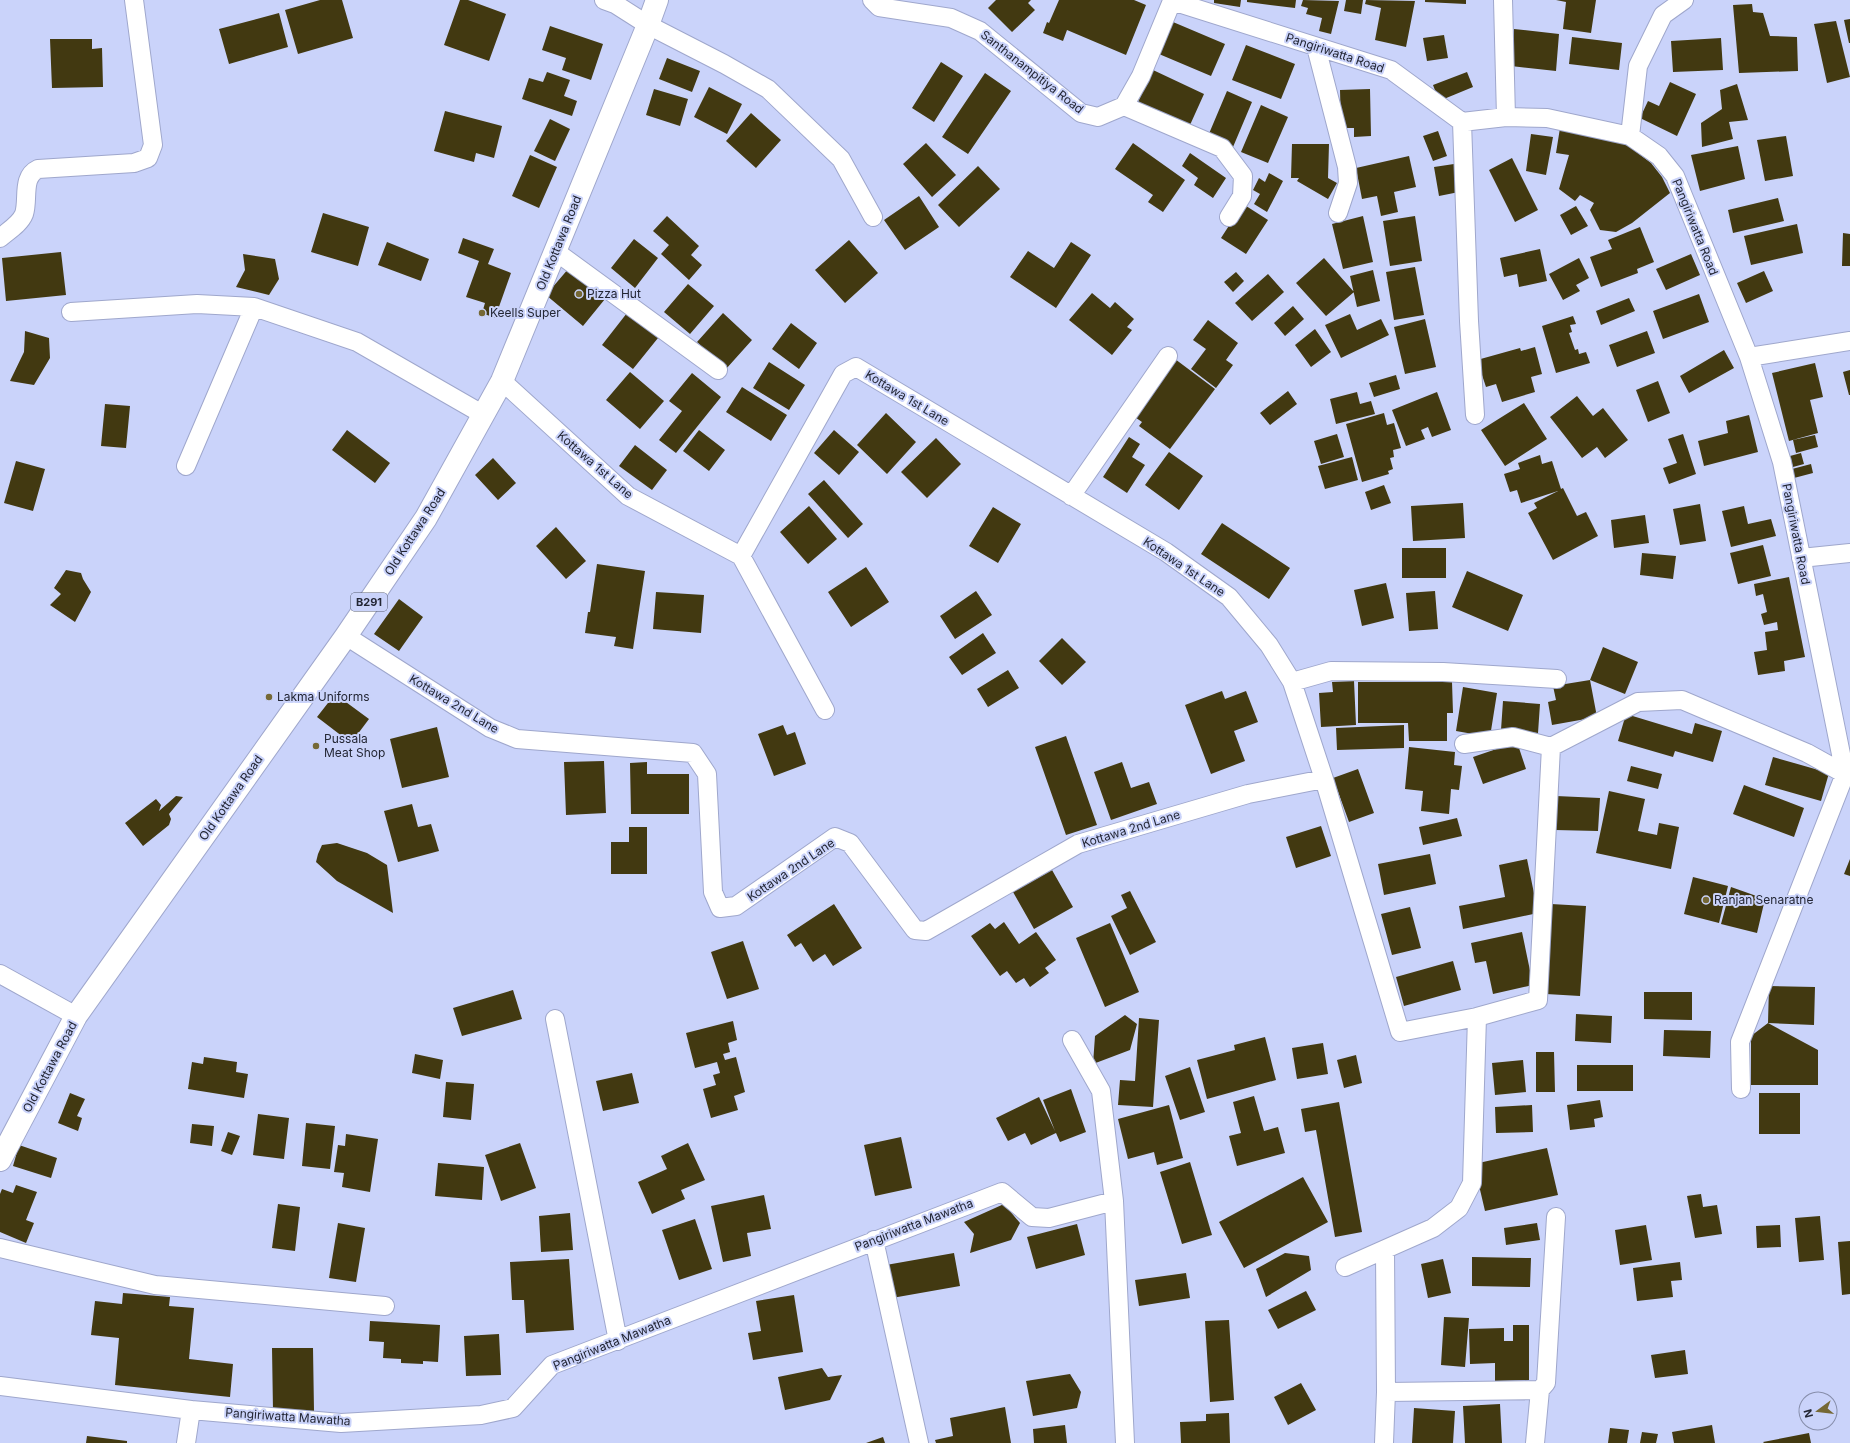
<svg xmlns="http://www.w3.org/2000/svg" width="1850" height="1443" viewBox="0 0 1850 1443" font-family="Inter,sans-serif">
<style>
.building{fill:#423911}
.lines{fill:none;stroke-linecap:round;stroke-linejoin:round}
.street-casing{stroke:#9fa7cc;stroke-width:20}
.primary-casing{stroke:#9fa7cc;stroke-width:24}
.street{stroke:#fff;stroke-width:18}
.primary{stroke:#fff;stroke-width:22}
.poi-dot{fill:#756835;stroke:#cad3fa;stroke-width:1.5}
.labels{text-anchor:middle;stroke-width:4;stroke-linejoin:round;paint-order:stroke}
.shield{fill:#cad3fa;stroke:#555a6f;stroke-width:1}
.shield-label{font-size:11px;font-weight:bold;fill:#232634}
.street-label{font-size:12px;fill:#232634;stroke:#cad3fa}
.poi-label{font-size:12px;fill:#232634;stroke:#cad3fa;text-anchor:start}
</style>
<rect width="100%" height="100%" fill="#cad3fa"/>
<!-- building -->
<path class="building" d="M320,0h22l11,38 -55,16 -13,-44z
M460,0h8l38,14 -17,47 -45,-16z
M996,0h35l-3,3 7,7 -23,22 -24,-24z
M1059,0h75l12,5 -20,50 -59,-25 -4,11 -20,-8 4,-11 2,1z
M1214,0h27l-1,7 -26,-4z
M1247,0h49l-1,8 -48,-6z
M1303,0l36,1 -8,33 -12,-3 3,-13 -16,-4 2,-6 -7,-2z
M1346,0h17l-2,14 -17,-3z
M1366,0l49,1 -9,46 -31,-7 6,-32 -16,-4z
M1425,0h41v4l-41,-2z
M1556,0h40l-5,33 -28,-4 3,-27z
M1752,4l1,8 10,1 7,23 27,1 1,34 -59,2 -6,-68z
M279,13l9,34 -59,17 -10,-35z
M1850,19v24h-1l-5,-23z
M1836,21l14,56 -23,6 -13,-59z
M1173,22l52,22 -14,32 -52,-22z
M550,26l53,18 -12,36 -29,-10 4,-12 -24,-8z
M1514,29l45,5 -3,37 -45,-5z
M1444,35l4,23 -21,3 -4,-23z
M1572,37l50,6 -3,27 -50,-6z
M1721,38l2,32 -50,2 -2,-31z
M50,39h42v10l10,-1 1,39 -51,1z
M1246,45l49,19 -14,35 -49,-19z
M667,58l33,13 -8,21 -33,-13z
M941,62l22,14 -29,46 -22,-14z
M1153,70l51,24 -14,31 -52,-23z
M547,72l23,8 -6,16 13,5 -5,15 -50,-17 7,-21 14,4z
M1467,72l6,15 -34,14 -6,-16z
M985,73l26,18 -43,63 -26,-17z
M1670,82l26,12 -19,42 -37,-18 8,-17 11,5z
M1737,84l11,36 -19,2 4,17 -31,8 -1,-24 21,-14 -2,-19z
M709,87l33,17 -15,30 -33,-17z
M654,89l34,10 -8,27 -34,-11z
M1370,89l1,47 -17,1v-9h-13l-1,-38z
M1227,91l25,11 -19,45 -25,-11z
M1261,105l27,12 -20,46 -27,-11z
M445,111l57,15 -8,32 -18,-5 -2,9 -40,-11z
M751,113l30,27 -25,28 -30,-27z
M550,119l20,10 -15,32 -21,-10z
M1560,128l47,8 23,11 21,16 11,14 8,16 -38,30 -16,9 -16,-2 -10,-20 4,-7 -14,-8 -5,6 -16,-12 10,-34 -13,-2z
M1438,131l9,25 -14,5 -10,-25z
M1531,134l22,3 -7,38 -20,-4z
M1786,136l7,40 -28,5 -8,-41z
M926,143l30,32 -24,22 -29,-33z
M1133,143l52,37 -22,32 -15,-10 5,-7 -38,-26z
M1292,144h37l-1,34 9,5 -9,16 -31,-18 2,-3h-8z
M1738,146l7,33 -45,12 -9,-36z
M1190,153l36,25 -13,20 -19,-13 4,-7 -16,-12z
M530,155l27,12 -18,41 -27,-12z
M1409,156l7,31 -22,5 4,20 -17,4 -4,-20 -15,3 -6,-31z
M1512,158l26,52 -23,12 -26,-52z
M1454,164l5,28 -20,4 -5,-29z
M978,166l22,23 -41,38 -21,-22z
M1269,173l14,8 -16,31 -13,-8 6,-10 -7,-4 6,-12 6,4z
M919,196l20,31 -34,23 -21,-30z
M1778,198l6,23 -51,12 -5,-23z
M1243,204l25,16 -22,34 -25,-16z
M1576,206l12,20 -17,9 -11,-20z
M323,213l46,14 -11,39 -47,-14z
M667,216l32,30 -8,9 11,10 -13,15 -28,-26 8,-9 -16,-14z
M1363,216l10,46 -30,7 -11,-45z
M1415,216l7,45 -32,5 -7,-45z
M1797,224l6,29 -52,12 -7,-29z
M1640,227l14,35 -17,7 1,4 -37,14 -11,-30 22,-8 -4,-9z
M1843,233l7,1v32h-8z
M463,238l31,11 -6,15 23,9 -16,45 -13,-5 3,-10 -19,-6 13,-36 -21,-8z
M634,239l24,19 -23,30 -24,-20z
M849,240l29,33 -33,30 -30,-33z
M387,242l42,17 -8,22 -43,-16z
M1071,242l20,13 -35,53 -46,-31 18,-26 26,17z
M1540,249l7,32 -28,6 -2,-13 -13,3 -4,-19z
M61,252l5,43 -60,6 -4,-43z
M243,254l32,5 4,20 -10,16 -33,-8 9,-17z
M1691,254l9,21 -34,15 -10,-21z
M1324,258l30,34 -28,24 -30,-33z
M1579,258l10,20 -13,7 4,6 -17,9 -14,-26z
M1415,267l9,48 -30,5 -8,-48z
M569,268l36,31 -22,27 -37,-31z
M1373,270l7,31 -23,6 -7,-31z
M1764,271l9,20 -27,12 -9,-20z
M1236,272l8,9 -11,11 -9,-10z
M1268,274l16,18 -32,29 -17,-18z
M688,284l26,22 -24,28 -26,-22z
M1092,293l18,15 5,-6 19,17 -7,8 5,3 -20,25 -43,-35z
M1699,294l10,28 -46,17 -10,-28z
M1629,298l6,13 -34,14 -5,-14z
M1293,306l11,13 -19,17 -11,-13z
M627,313l31,25 -25,31 -31,-24z
M723,313l29,27 -26,29 -29,-27z
M1350,314l7,16 24,-11 8,16 -48,23 -16,-33z
M1573,316l3,8 -6,1 2,7 -3,1 6,17 3,-1 1,5 7,-2 4,11 -34,10 -14,-47z
M1425,319l11,48 -31,7 -11,-47z
M1208,320l30,23 -12,17 7,5 -17,23 -25,-19 15,-20 -13,-9z
M791,323l26,20 -18,26 -27,-20z
M1315,329l16,23 -20,15 -16,-22z
M25,331l24,7 1,20 -16,27 -24,-4 14,-29z
M1647,331l8,22 -38,14 -8,-22z
M1535,347l7,27 -11,3 4,15 -33,10 -6,-18 -10,3 -9,-27 43,-12 1,3z
M1724,350l10,18 -45,25 -9,-17z
M1171,356l44,33 -45,60 -31,-23 3,-4 -13,-9z
M769,362l36,23 -16,25 -36,-22z
M1815,363l8,34 -13,3 8,33 -29,8 -17,-68z
M1850,370v25h-1l-6,-23z
M630,372l34,29 -24,28 -34,-29z
M692,373l29,24 -45,56 -17,-13 23,-29 -13,-10z
M1396,375l4,14 -26,8 -5,-14z
M1658,381l12,32 -22,9 -12,-32z
M742,387l45,28 -16,26 -45,-29z
M1288,391l9,13 -27,21 -10,-12z
M1357,392l3,12 11,-3 4,13 -39,10 -6,-25z
M1437,392l14,38 -19,7 -4,-10 -7,3 4,9 -19,7 -14,-36z
M1577,396l16,20 10,-8 25,32 -23,18 -8,-11 -15,11 -32,-41z
M1524,403l23,36 -42,27 -24,-36z
M105,404l25,2 -4,42 -25,-2z
M886,413l30,29 -29,32 -30,-29z
M1384,413l3,12 7,-2 7,25 -8,2 1,7 -4,1 3,11 -5,2 1,3 -27,8 -16,-58z
M1749,415l9,37 -54,14 -6,-25 30,-8 -2,-12z
M347,430l43,33 -15,20 -43,-33z
M699,430l26,20 -16,21 -26,-20z
M834,430l25,22 -20,23 -25,-22z
M1337,434l7,23 -23,7 -7,-23z
M1683,434l13,40 -27,10 -6,-16 14,-5 -9,-24z
M1815,435l3,12 -22,6 -3,-13z
M1129,437l11,7 -8,13 13,8 -18,28 -24,-16z
M936,438l25,26 -34,34 -26,-26z
M635,445l32,25 -15,20 -33,-24z
M1169,452l34,24 -24,34 -34,-25z
M1801,453l3,11 -11,3 -3,-11z
M1540,455l2,9 10,-3 9,28 2,-1 14,28 9,-4 12,24 -45,24 -25,-47 9,-5 -3,-5 24,-12 -37,12 -4,-13 -7,2 -6,-18 16,-5 -2,-6z
M1352,457l6,23 -33,9 -7,-23z
M493,458l23,25 -18,17 -23,-25z
M16,461l29,8 -12,42 -29,-8z
M1811,464l2,9 -19,5 -2,-9z
M824,480l39,44 -15,14 -40,-44z
M1384,485l7,18 -20,7 -6,-18z
M1463,503l2,35 -52,3 -2,-35z
M1700,504l6,37 -26,4 -7,-36z
M809,506l28,33 -29,25 -28,-32z
M1744,506l4,18 23,-5 5,17 -45,11 -9,-36z
M993,507l28,17 -23,39 -29,-17z
M1645,515l4,28 -35,5 -3,-28z
M1222,523l68,45 -21,31 -68,-45z
M556,527l30,34 -20,18 -30,-33z
M1763,545l8,31 -33,8 -8,-31z
M1402,548h44v30h-44z
M1642,553l34,3 -3,23 -33,-4z
M597,564l48,7 -12,78 -19,-3 2,-9 -31,-4 3,-21h2z
M866,567l23,35 -38,25 -23,-35z
M66,570l15,3 2,6 8,13 -16,30 -25,-17 11,-11 -7,-6z
M1467,571l56,24 -15,36 -56,-24z
M1789,577l16,80 -21,4 1,10 -27,4 -4,-23 13,-2 -2,-18 13,-2 -1,-8 -13,3 -3,-11 6,-2 -4,-18 -7,2 -2,-12z
M1386,583l8,35 -32,8 -8,-36z
M976,591l16,24 -37,24 -15,-23z
M1435,591l3,38 -29,2 -3,-38z
M656,592l48,3 -3,38 -48,-4z
M399,599l24,18 -24,34 -25,-17z
M983,633l13,20 -34,22 -13,-18z
M1062,638l24,24 -24,23 -23,-24z
M1603,647l35,15 -13,32 -35,-14 7,37 -45,8 -4,-23 8,-2 -3,-14 37,-6z
M1008,670l11,18 -31,19 -11,-18z
M1354,681l2,44 -35,2 -2,-34 14,-1 -1,-10z
M1358,682h94l1,31h-6v28h-38l-1,-18h-50z
M1463,687l34,6 -7,44 -34,-6z
M1222,691l3,8 21,-8 12,31 -24,9 11,30 -34,13 -26,-69z
M335,694l34,25 -18,24 -34,-26z
M1503,701l37,3 -2,29 -37,-3z
M1626,714l66,20 3,-11 27,8 -9,31 -38,-11 -2,6 -55,-16z
M783,725l4,10 8,-3 11,32 -32,12 -16,-42z
M1404,725v23l-67,2 -1,-22z
M437,727l12,50 -47,11 -12,-49z
M1066,736l31,89 -31,10 -31,-88z
M1517,742l9,27 -43,15 -10,-27z
M1409,747l46,5 -1,13 8,1 -3,24 -8,-1 -2,25 -28,-3 2,-20 -18,-2z
M1773,757l56,16 -8,28 -56,-16z
M604,761l2,52 -40,2 -2,-53z
M647,762v12h42v40h-58l-1,-51z
M1122,762l9,26 18,-6 8,22 -46,16 -17,-48z
M1631,766l31,8 -4,15 -31,-8z
M1358,769l16,44 -25,9 -16,-44z
M1744,785l60,23 -10,29 -61,-23z
M1609,791l36,8 -7,32 19,4 2,-12 20,4 -8,42 -75,-16z
M176,796l7,1 -14,17 2,5 -2,6 -26,21 -18,-23 31,-24 5,6 -2,6z
M1556,796l44,2 -2,33 -43,-1z
M412,804l6,23 13,-3 8,27 -41,11 -14,-51z
M1457,818l5,18 -39,9 -4,-18z
M1321,826l10,30 -35,12 -10,-31z
M629,827h18v47h-36v-32h18z
M337,843l30,10 20,12 6,48 -56,-32 -21,-19 2,-8 4,-9z
M1430,854l6,30 -52,11 -6,-31z
M1527,859l11,54 -75,16 -4,-23 46,-9 -6,-32z
M1850,859v17l-6,-2z
M1052,870l21,37 -39,22 -21,-37z
M1693,877l35,9 -9,37 -35,-9z
M1731,887l34,12 -8,34 -36,-9z
M1130,891l26,51 -26,13 -19,-39 16,-8 -6,-13z
M834,904l28,44 -29,18 -8,-12 -12,8 -12,-19 -6,4 -8,-12z
M1551,904l35,2 -6,90 -34,-2z
M1410,907l11,41 -29,7 -11,-41z
M1004,922l15,22 17,-12 20,28 -11,8 4,5 -19,14 -6,-9 -8,5 -9,-12 -7,5 -29,-40 19,-13 5,6z
M1110,923l29,69 -34,15 -29,-69z
M1522,932l11,53 -40,9 -7,-33 -11,2 -4,-20z
M743,941l16,48 -32,10 -16,-47z
M1453,961l8,29 -57,16 -8,-29z
M1769,986l46,1 -1,38 -46,-2 50,27v35h-67v-49l17,-13z
M513,990l9,29 -60,17 -9,-28z
M1644,992h48v28l-48,-1z
M1576,1014l36,2 -1,27 -36,-2z
M1125,1015l12,9 -7,26 -37,14 2,-28z
M1139,1018l20,2 -6,87 -35,-2 2,-25 15,1z
M733,1021l4,19 -9,3 2,9 -7,2 2,6 11,-3 9,35 -11,4 4,14 -27,8 -8,-29 13,-4 -3,-10 7,-2 -3,-11 -22,6 -9,-35z
M1664,1030l47,1 -1,27 -47,-2z
M1265,1037l11,43 -69,19 -10,-39 38,-10 -1,-5z
M1323,1043l5,31 -31,5 -5,-31z
M1536,1052h18l1,40h-19z
M415,1054l28,6 -3,19 -28,-6z
M1356,1055l6,28 -18,5 -7,-28z
M204,1057l33,5 -1,10 12,2 -4,24 -56,-9 4,-27 11,2z
M1523,1060l3,32 -31,3 -3,-32z
M1577,1065h56v26h-56z
M1190,1067l15,45 -25,8 -15,-44z
M632,1073l7,30 -36,8 -7,-30z
M446,1082l28,2 -3,36 -28,-3z
M1071,1089l15,43 -26,10 -4,-9 -25,12 -6,-12 -17,8 -12,-23 43,-21 16,34 -12,-31z
M70,1093l15,6 -8,17 5,2 -4,13 -20,-8z
M1759,1093h41v41h-41z
M1254,1096l10,35 14,-4 7,26 -48,13 -8,-30 12,-3 -8,-31z
M1600,1100l3,17 -9,2 1,8 -25,3 -3,-25z
M1339,1102l23,130 -27,5 -19,-107 -11,2 -4,-23z
M1169,1105l14,53 -26,7 -3,-13 -26,7 -10,-40z
M1532,1105l1,27 -37,1 -1,-26z
M258,1114l31,4 -5,41 -31,-4z
M306,1123l29,3 -5,43 -28,-3z
M192,1124l22,2 -2,20 -22,-3z
M228,1132l12,4 -8,19 -11,-4z
M346,1134l32,5 -8,53 -28,-5 2,-14 -10,-1 4,-27 7,1z
M901,1137l11,51 -37,8 -11,-51z
M520,1143l16,45 -35,13 -16,-46z
M688,1143l17,37 -24,10 4,9 -33,15 -14,-32 29,-13 -6,-13z
M19,1145l38,13 -6,20 -38,-12z
M1547,1148l11,47 -73,16 -11,-47z
M1190,1162l22,73 -30,9 -22,-72z
M438,1163l46,4 -2,33 -47,-4z
M1303,1177l25,45 -84,46 -25,-46z
M16,1185l21,7 -11,28 8,3 -8,20 -26,-11v-38l2,-5 11,4z
M1701,1194l2,13 14,-2 5,29 -27,4 -8,-42z
M764,1195l7,34 -24,4 4,23 -28,6 -12,-56z
M278,1204l22,3 -5,44 -23,-3z
M1004,1204l16,19 -9,17 -41,13 4,-19 -10,-12z
M570,1213l3,37 -32,2 -2,-36z
M1820,1216l4,44 -25,2 -4,-44z
M695,1219l17,50 -33,11 -17,-50z
M338,1223l27,5 -9,54 -27,-4z
M1537,1223l3,17 -34,5 -2,-17z
M1077,1224l8,31 -49,14 -9,-32z
M1646,1225l6,35 -32,5 -5,-35z
M1780,1225l1,22 -24,1 -1,-22z
M1850,1241v53l-8,1 -4,-53z
M954,1253l6,33 -68,12 -6,-33z
M1285,1253l24,3 2,14 -45,27 -10,-28z
M1472,1257l59,1 -1,29 -58,-1z
M569,1259l5,71 -48,3 -2,-33h-12l-2,-38z
M1443,1259l8,34 -23,5 -7,-34z
M1680,1262l2,18 -11,1 2,16 -36,4 -4,-33z
M1186,1273l4,25 -51,8 -4,-26z
M1306,1291l10,19 -38,19 -10,-19z
M123,1293l47,4 -1,9 25,2 -5,51 44,5 -3,33 -115,-12 4,-47 -28,-3 4,-34 27,3z
M794,1295l9,57 -50,8 -5,-27 13,-2 -5,-30z
M1444,1317l25,1 -4,49 -24,-2z
M1229,1320l5,80 -24,2 -5,-81z
M370,1321l70,4 -2,37 -15,-1v3l-22,-1v-4l-18,-1 1,-16 -15,-1z
M1513,1325h16v55l-34,1v-18l-25,1 -1,-35 35,-1v13h9z
M499,1334l2,41 -35,1 -2,-40z
M272,1348h41l1,63h-41z
M1685,1350l3,24 -33,4 -4,-23z
M822,1368l6,9 14,-2 -12,25 -45,10 -7,-33z
M1070,1374l11,18 -4,16 -44,8 -7,-35z
M1301,1383l15,27 -28,15 -14,-28z
M1500,1404l2,39h-37l-2,-37z
M1005,1407l6,36h-75l-1,-3 18,-4 -3,-18z
M1414,1408l41,3 -2,32h-41z
M1229,1413l1,30h-49l-1,-21 26,-1v-7z
M1065,1425l2,18h-33l-1,-14z
M1712,1425l3,18h-41l-2,-11z
M1610,1428l19,2 -2,13h-19z
M1642,1432l16,2 -2,9h-16z
M1809,1433l2,10h-47l-1,-1z
M87,1436l40,5v2h-41z
M883,1437l2,6h-19z"/>
<g class="lines">
<!-- street casing -->
<g class="street-casing">
<path id="street" d="M604,0l11,4 33,21 76,39 44,25 73,70 32,58
M872,0l7,7 72,11 29,13 101,82 17,4 26,-11
M1503,0l3,117
M1316,47l31,120 1,16 -10,30
M1124,106l17,-30 31,-75 219,69 71,52 44,-5 41,1 83,18 29,20 16,20 74,181 33,105 63,312 5,2
M1124,106l98,42 21,28 -1,20 -13,21
M1462,122l7,199 6,94
M1630,136l8,-70 25,-51 21,-15
M0,238c8,-7 20,-14 24,-24 5,-15 -3,-37 14,-45l96,-6 14,-5 5,-13 -19,-145
M555,251l163,119
M71,312l126,-8 57,3 103,35 127,73
M1749,357l101,-16
M502,381l126,115 113,60
M186,466l68,-159
M1071,496l97,-140
M741,556l102,-182 13,-7 310,185 63,45 40,48 23,37 32,97 76,253 77,-15
M741,556l84,154
M1801,558l49,-5
M346,636l144,92 27,11 176,14 14,21 6,118 7,16 16,-2 99,-69 15,6 65,87 11,1 152,-87 170,-50 76,-15
M1292,682l39,-11 112,1 114,7
M1464,744l49,-7 38,10 87,-45 44,-2 125,53 38,21 -105,268 1,47
M0,974l76,42
M555,1019l63,322
M1072,1040l29,51 13,110 11,242
M874,1240l45,203
M0,1248l155,37 230,21
M1345,1267l88,-39 26,-20 13,-25 5,-166 61,-17 13,-253
M0,1386l191,24 150,13 140,-8 32,-7 39,-43 450,-173 30,25 17,1 65,-17
M1386,1392l154,-2 6,-7 10,-166
M186,1443l5,-33
M1384,1443l2,-51 -1,-142
M1535,1443l5,-53"/>
</g>
<!-- primary casing -->
<g class="primary-casing">
<path id="primary" d="M0,1160l76,-144 270,-380 80,-118 76,-137 146,-356 9,-25"/>
</g>
<!-- street -->
<use href="#street" class="street"/>
<!-- primary -->
<use href="#primary" class="primary"/>
</g>
<!-- markers -->
<g class="poi-dot">
<circle cx="579" cy="294" r="4"/>
<circle cx="482" cy="313" r="4"/>
<circle cx="269" cy="697" r="4"/>
<circle cx="316" cy="746" r="4"/>
<circle cx="1706" cy="900" r="4"/>
</g>
<g class="labels">
<!-- shield labels -->
<rect class="shield" x="351" y="593" width="36" height="18" rx="3"/>
<g class="shield-label">
<text x="369" y="606">B291</text>
</g>
<!-- street labels -->
<g class="street-label">
<text transform="translate(1335 53) rotate(18)" y="4">Pangiriwatta Road</text>
<text transform="translate(1032 72) rotate(38)" y="4">Santhanampitiya Road</text>
<text transform="translate(1695 227) rotate(68)" y="4">Pangiriwatta Road</text>
<text transform="translate(559 243) rotate(-68)" y="4">Old Kottawa Road</text>
<text transform="translate(907 398) rotate(31)" y="4">Kottawa 1st Lane</text>
<text transform="translate(595 465) rotate(41)" y="4">Kottawa 1st Lane</text>
<text transform="translate(415 532) rotate(-57)" y="4">Old Kottawa Road</text>
<text transform="translate(1796 534) rotate(79)" y="4">Pangiriwatta Road</text>
<text transform="translate(1184 567) rotate(34)" y="4">Kottawa 1st Lane</text>
<text transform="translate(454 704) rotate(31)" y="4">Kottawa 2nd Lane</text>
<text transform="translate(231 798) rotate(-55)" y="4">Old Kottawa Road</text>
<text transform="translate(1131 829) rotate(-17)" y="4">Kottawa 2nd Lane</text>
<text transform="translate(791 870) rotate(-34)" y="4">Kottawa 2nd Lane</text>
<text transform="translate(50 1067) rotate(-62)" y="4">Old Kottawa Road</text>
<text transform="translate(914 1225) rotate(-21)" y="4">Pangiriwatta Mawatha</text>
<text transform="translate(612 1343) rotate(-22)" y="4">Pangiriwatta Mawatha</text>
<text transform="translate(288 1417) rotate(4)" y="4">Pangiriwatta Mawatha</text>
</g>
<!-- poi labels -->
<g class="poi-label">
<text x="587" y="298">Pizza Hut</text>
<text x="490" y="317">Keells Super</text>
<text x="277" y="701">Lakma Uniforms</text>
<text x="324" y="743">Pussala<tspan x="324" dy="14">Meat Shop</tspan></text>
<text x="1714" y="904">Ranjan Senaratne</text>
</g>
</g>
<!-- north arrow -->
<g transform="translate(1818 1411) rotate(255)"><circle r="19" fill="#cad3fa" stroke="#878eab"/>
<path d="M0-3L7 15L0 10L-7 15Z" fill="#756835"/>
<text y="-6" font-size="11" font-weight="bold" text-anchor="middle" fill="#232634">N</text>
</g>
</svg>
